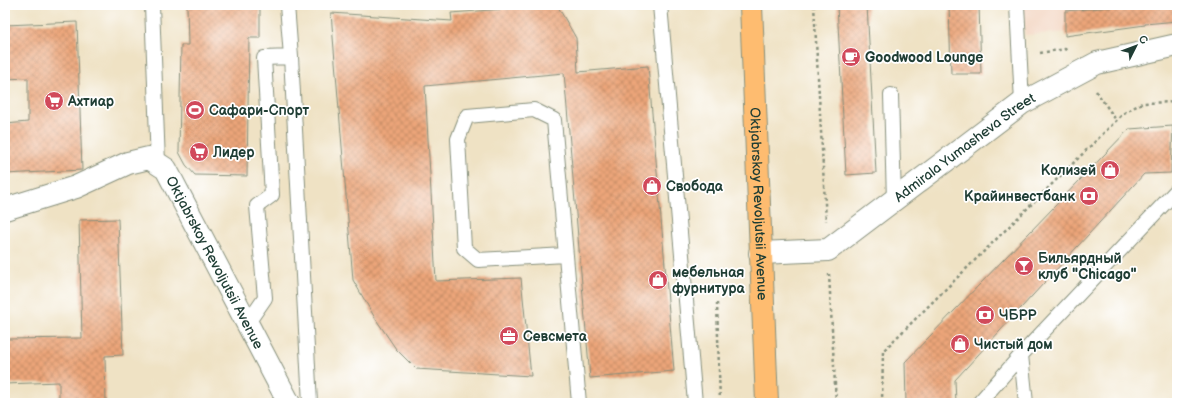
<svg xmlns="http://www.w3.org/2000/svg" width="1182" height="408" viewBox="0 0 1182 408" font-family="'Balsamiq Sans',sans-serif">
<style>
.built{fill:#f3d4bf}
.building{fill:url(#building-cross-hatch)}
.lines{fill:none;stroke-linecap:round;stroke-linejoin:round}
.lane-casing{stroke:#87907c;stroke-width:16}
.street-casing{stroke:#87907c;stroke-width:24}
.primary-casing{stroke:#87907c;stroke-width:24}
.path{stroke:#87907c;stroke-width:2.5;stroke-dasharray:3 3;stroke-linecap:butt}
.lane{stroke:#fff;stroke-width:14}
.street{stroke:#fff;stroke-width:22}
.primary{stroke:#febc70;stroke-width:22}
.labels{text-anchor:middle;stroke-width:3.5;stroke-linejoin:round;paint-order:stroke}
.poi-label{font-size:14px;font-weight:bold;fill:#1f3d34;stroke:#fff;text-anchor:start}
.street-label{font-size:14px;fill:#1f3d34;stroke:#fff}
</style>
<defs>
<pattern id="building-cross-hatch" width="8" height="8" patternUnits="userSpaceOnUse"><rect width="8" height="8" fill="#eca579"/><path d="M0 0l8 8M0 8l8-8" fill="none" stroke="#bf8864"/></pattern>
</defs>
<rect width="100%" height="100%" fill="#fff"/>
<filter id="ink" filterUnits="userSpaceOnUse"><feTurbulence type="fractalNoise" baseFrequency=".025" numOctaves="2"/><feDisplacementMap in="SourceGraphic" scale="8" xChannelSelector="R" yChannelSelector="G"/><feConvolveMatrix kernelMatrix="1 2 1 2 8 2 1 2 1" color-interpolation-filters="sRGB"/></filter>
<filter id="wash" filterUnits="userSpaceOnUse"><feTurbulence type="fractalNoise" baseFrequency=".012" numOctaves="4" result="noise"/><feDisplacementMap in="SourceGraphic" scale="16" xChannelSelector="R" yChannelSelector="G"/><feGaussianBlur stdDeviation="0.9" result="paint"/><feColorMatrix in="noise" values="0 0 0 0 0 0 0 0 0 0 0 0 0 0 0 0 0 1.4 0 .05"/><feComposite in="paint" operator="in"/></filter>
<g filter="url(#wash)">
<rect width="100%" height="100%" fill="#efe2c4"/>
<!-- built -->
<path class="built" d="M1023,5h154v20l-152,10z"/>
<g id="blocks">
<!-- building -->
<path class="building" d="M187,5h73v33h-11l-2,138 -52,-1 -9,-10 -7,-13 2,-107h7z
M557,5l19,33 2,34 70,-6 26,305 -84,7 -26,-305 -139,13 11,195 85,-3 10,98 -115,-7 -20,-20 -21,-31 -22,-38 -22,-267 121,8 -1,-8z
M837,5h30l9,168 -30,2z
M949,5h30l2,69h-30z
M1136,5h41v16l-32,3v1l-80,11v-25z
M77,22l5,148 -77,4v-50l23,-2v-44l-23,1v-54z
M1173,126l-2,47 -27,1 -189,206 1,23h-50l-1,-41 224,-233z
M118,219l5,136 -18,1 1,47h-47v-21l-54,2v-45l77,-1 -3,-118z"/>
</g>
</g>
<g filter="url(#ink)">
<use href="#blocks" fill-opacity="0" stroke="#87907c" stroke-width="1"/>
<g class="lines">
<!-- lane casing -->
<g class="lane-casing">
<path id="lane" d="M152,5l6,159
M660,5l35,398
M1017,5l5,98
M291,57l19,346
M891,95l3,105
M566,255l-88,5 -14,-12 -6,-109 9,-23 67,-6 20,10 25,283
M247,324l18,-26 -8,-92 15,-11 -8,-137 27,-1 -4,-52
M979,403l42,-48
M1026,403l-5,-48 156,-165"/>
</g>
<!-- street casing -->
<g class="street-casing">
<g id="street">
<path id="s1" d="M5,209l71,-22 52,-24 21,-5 17,11 123,234"/>
<path id="s2" d="M760,253l68,-3 194,-147 75,-40 80,-18"/>
</g>
</g>
<!-- primary casing -->
<g class="primary-casing">
<g id="primary">
<path id="s3" d="M751,5l16,398"/>
</g>
</g>
<!-- path -->
<path class="path" d="M814,5l12,216
M1040,53l25,-4 2,2
M1096,91l20,29
M829,274l7,129
M717,303l3,100
M882,403l1,-52 241,-238 18,-10 35,-1"/>
<!-- lane -->
<use href="#lane" class="lane"/>
<!-- street -->
<use href="#street" class="street"/>
<!-- primary -->
<use href="#primary" class="primary"/>
</g>
</g>
<!-- icons -->
<defs>
<g id="cafe-disc" transform="scale(1)"><circle r="9.5" fill="#d1495b" stroke="#fff"/><path d="M-5.5-4.5H6V0H3Q3 3.5 0 3.5H-2.5Q-5.5 3.5-5.5 0ZM3-3.2v2h1.7v-2ZM-6 4.5H4V6H-6Z" fill="#fff"/></g>
<g id="supermarket-disc" transform="scale(1)"><circle r="9.5" fill="#d1495b" stroke="#fff"/><path d="M-6-5.5h2.5l.6 2H6L4.5 2H-2.5L-4.4-4H-6ZM-1.5 3.2a1.3 1.3 0 1 0 .1 0ZM3 3.2a1.3 1.3 0 1 0 .1 0Z" fill="#fff"/></g>
<g id="stadium-disc" transform="scale(1)"><circle r="9.5" fill="#d1495b" stroke="#fff"/><path d="M0-5a6.5 5 0 1 0 0 10a6.5 5 0 1 0 0-10ZM-3.5-1.8h7v3.6h-7Z" fill="#fff"/></g>
<g id="shop-disc" transform="scale(1)"><circle r="9.5" fill="#d1495b" stroke="#fff"/><path d="M-5-2.5h2.3a2.7 3.5 0 0 1 5.4 0H5L5.5 6h-11ZM-1.5-2.5h3a1.5 2.3 0 0 0-3 0Z" fill="#fff"/></g>
<g id="bank-disc" transform="scale(1)"><circle r="9.5" fill="#d1495b" stroke="#fff"/><path d="M-6-4H6V4H-6ZM0-2.3a2.3 2.3 0 1 0 0 4.6a2.3 2.3 0 1 0 0-4.6Z" fill="#fff"/></g>
<g id="bar-disc" transform="scale(1)"><circle r="9.5" fill="#d1495b" stroke="#fff"/><path d="M-6-5H6L.8 .8V4.5H3.5V6h-7V4.5H-.8V.8Z" fill="#fff"/></g>
<g id="office-disc" transform="scale(1)"><circle r="9.5" fill="#d1495b" stroke="#fff"/><path d="M-6-3h4V-5.5h4V-3h4V5H-6ZM-1-4.5V-3h2v-1.5ZM-6 0V1H6V0Z" fill="#fff"/></g>
</defs>
<g fill-rule="evenodd">
<use href="#cafe-disc" x="851" y="57"/>
<use href="#supermarket-disc" x="54" y="101"/>
<use href="#stadium-disc" x="195" y="110"/>
<use href="#supermarket-disc" x="199" y="152"/>
<use href="#shop-disc" x="1110" y="170"/>
<use href="#shop-disc" x="652" y="186"/>
<use href="#bank-disc" x="1089" y="196"/>
<use href="#bar-disc" x="1024" y="266"/>
<use href="#shop-disc" x="658" y="280"/>
<use href="#bank-disc" x="985" y="315"/>
<use href="#office-disc" x="509" y="336"/>
<use href="#shop-disc" x="960" y="344"/>
</g>
<g class="labels">
<!-- poi labels -->
<g class="poi-label">
<text x="865" y="62">Goodwood Lounge</text>
<text x="68" y="106">Ахтиар</text>
<text x="209" y="115">Сафари-Спорт</text>
<text x="213" y="157">Лидер</text>
<text x="1096" y="175" text-anchor="end">Колизей</text>
<text x="666" y="191">Свобода</text>
<text x="1075" y="201" text-anchor="end">Крайинвестбанк</text>
<text x="1038" y="263">Бильярдный<tspan x="1038" dy="16">клуб "Chicago"</tspan></text>
<text x="672" y="277">мебельная<tspan x="672" dy="16">фурнитура</tspan></text>
<text x="999" y="320">ЧБРР</text>
<text x="523" y="341">Севсмета</text>
<text x="974" y="349">Чистый дом</text>
</g>
<!-- street labels -->
<g class="street-label">
<text dy="5" stroke="none"><textPath href="#s2" startOffset="239">Admirala Yumasheva Street</textPath></text>
<text dy="5" stroke="none"><textPath href="#s3" startOffset="199">Oktjabrskoy Revoljutsii Avenue</textPath></text>
<text dy="5" stroke="none"><textPath href="#s1" startOffset="279">Oktjabrskoy Revoljutsii Avenue</textPath></text>
</g>
</g>
<!-- margin -->
<rect width="1182" height="408" fill="none" stroke="#fff" stroke-width="20"/>
<!-- north arrow -->
<g transform="translate(1136 46) rotate(48)" stroke="#ffffff" stroke-width="3" paint-order="stroke">
<path d="M0-3L7 15L0 10L-7 15Z" fill="#1f3d34"/>
<text y="-6" font-size="11" font-weight="bold" text-anchor="middle" fill="#1f3d34">С</text>
</g>
</svg>
